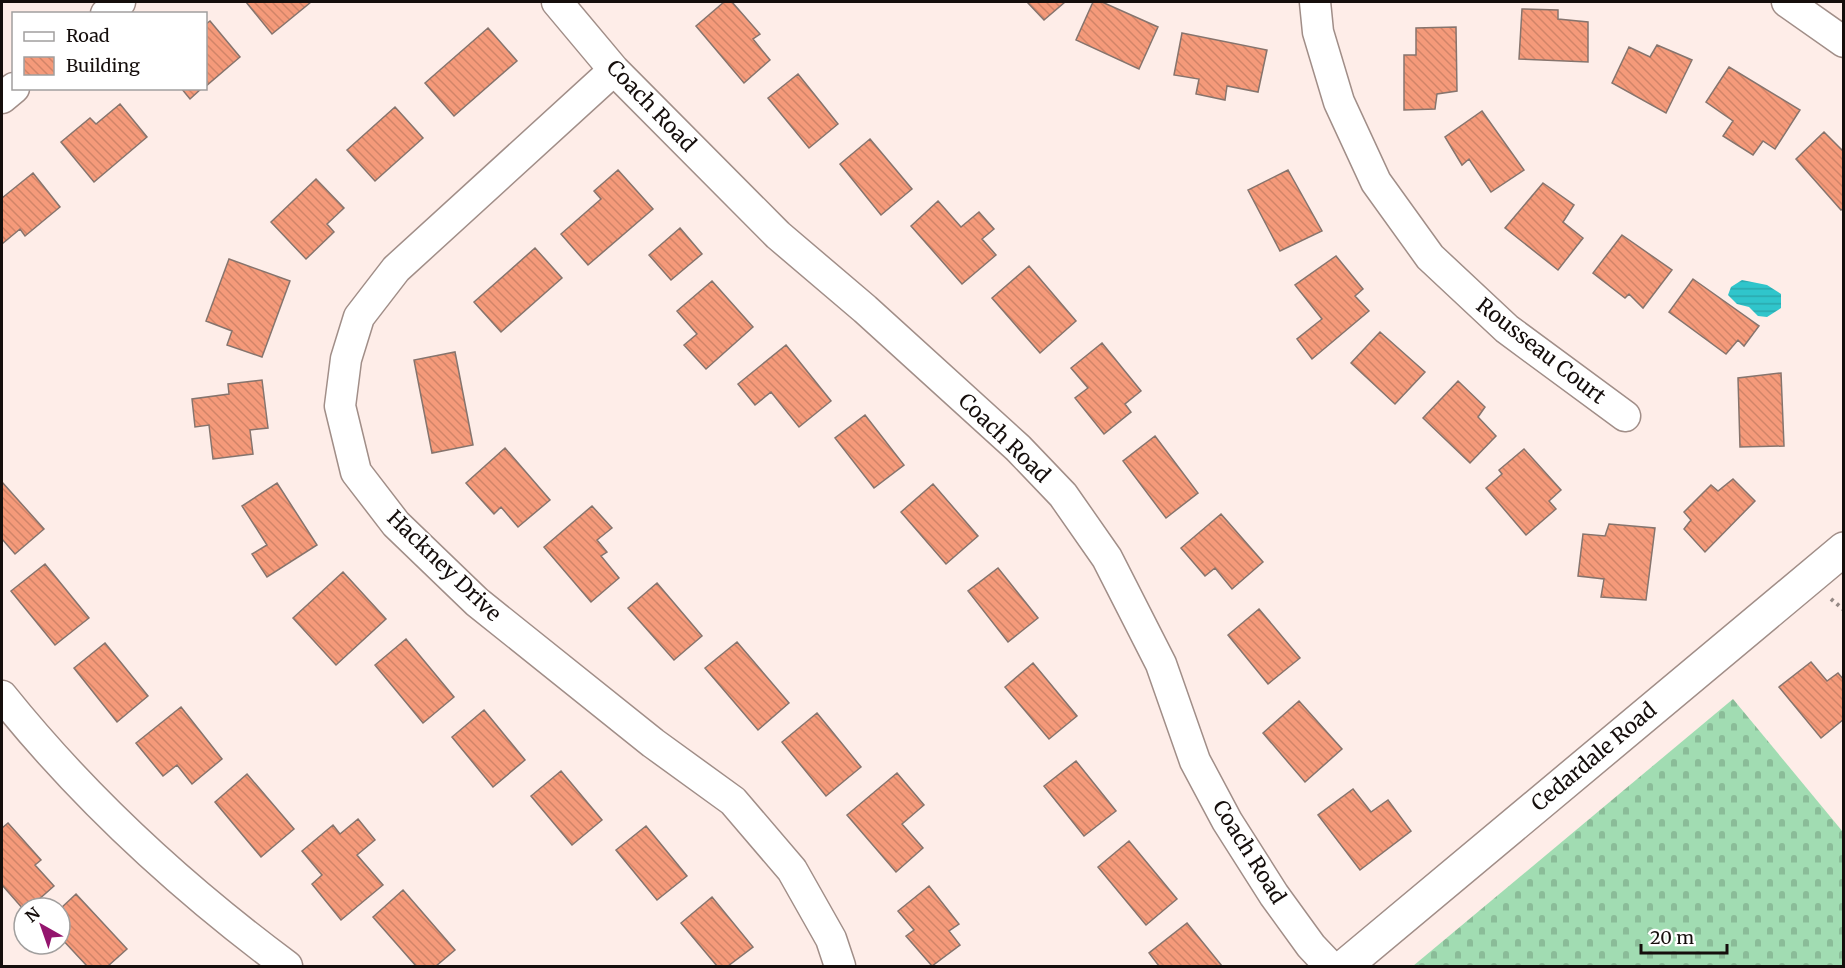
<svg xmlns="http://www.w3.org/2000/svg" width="1845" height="968" viewBox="0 0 1845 968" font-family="Merriweather,serif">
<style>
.cemetery{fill:url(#cemetery-stones)}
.water{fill:url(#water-rules)}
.building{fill:url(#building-back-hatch);stroke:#86746d;stroke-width:1.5}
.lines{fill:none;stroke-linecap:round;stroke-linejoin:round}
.minor-casing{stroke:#a18e88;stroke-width:33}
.tertiary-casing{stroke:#a18e88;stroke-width:36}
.path{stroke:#968a86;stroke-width:4;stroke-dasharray:3 4.5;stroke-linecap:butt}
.minor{stroke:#fff;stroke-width:30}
.tertiary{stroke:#fff;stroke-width:33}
.labels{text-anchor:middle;stroke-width:4.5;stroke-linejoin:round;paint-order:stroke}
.street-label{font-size:21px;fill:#150e0c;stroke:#fff}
</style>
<defs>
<pattern id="cemetery-stones" width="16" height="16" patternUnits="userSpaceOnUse" patternTransform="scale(1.5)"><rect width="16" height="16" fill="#a1dcb2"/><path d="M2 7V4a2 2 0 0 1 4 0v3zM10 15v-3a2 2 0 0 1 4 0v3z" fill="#8abc98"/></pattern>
<pattern id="water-rules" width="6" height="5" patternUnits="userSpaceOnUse" patternTransform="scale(1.5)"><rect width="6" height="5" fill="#30c5cb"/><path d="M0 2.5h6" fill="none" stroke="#2aa8ad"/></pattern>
<pattern id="building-back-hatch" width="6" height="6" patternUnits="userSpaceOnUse" patternTransform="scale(1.5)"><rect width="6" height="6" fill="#f59a7a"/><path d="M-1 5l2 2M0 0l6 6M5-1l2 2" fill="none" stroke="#d18468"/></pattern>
</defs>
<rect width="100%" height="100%" fill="#feede8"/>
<!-- cemetery -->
<path class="cemetery" d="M1733,699l110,133v134h-430z"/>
<!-- water -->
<path class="water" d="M1742,280l25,5 14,9v14l-14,9 -9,-1 -9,-9 -12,-3 -9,-9 3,-8z"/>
<!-- building -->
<path class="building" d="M246,2h65l-39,32z
M724,2h8l28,32 -7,5 17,21 -26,23 -48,-57z
M1027,2h38l-21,18z
M1093,2h9l56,25 -19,42 -63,-29z
M1522,9l36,1v9l30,3v40l-69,-3z
M210,21l30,36 -34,29v-62z
M1456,27l1,64 -20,3 -2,15 -31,1v-55h12v-27z
M488,28l29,33 -63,55 -29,-33z
M1182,33l85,17 -9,42 -31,-6 -2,14 -29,-6 3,-15 -25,-4z
M1657,45l35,15 -26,53 -54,-30 17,-36 21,10z
M1729,67l71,43 -25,39 -12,-8 -10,14 -30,-19 10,-15 -27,-19z
M798,74l40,50 -29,24 -41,-50z
M181,88h21l-12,11z
M120,104l27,33 -53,45 -33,-40 29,-24 6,6z
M395,107l28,31 -48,43 -28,-31z
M1482,111l42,59 -33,22 -22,-33 -7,6 -17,-28z
M1824,132l20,20v56l-3,2 -45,-51z
M870,139l42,50 -31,26 -41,-51z
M618,170l35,39 -65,56 -27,-31 40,-35 -7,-8z
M1288,170l34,61 -42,20 -32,-61z
M33,173l27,34 -35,29 -5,-7 -18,15v-46z
M316,179l28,29 -17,16 7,8 -28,27 -35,-37z
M1543,183l31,22 -11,17 20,16 -25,32 -53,-42z
M938,201l23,26 18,-15 15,17 -12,10 14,16 -34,29 -51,-58z
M680,228l22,26 -31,26 -22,-25z
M1622,235l50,35 -29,38 -14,-14 -4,4 -32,-25z
M535,248l27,30 -61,54 -27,-30z
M1336,256l27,33 -8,7 14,15 -57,48 -15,-20 25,-20 -27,-34z
M229,259l61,22 -28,76 -35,-12 5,-14 -26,-10z
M1029,266l47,55 -36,32 -48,-55z
M1693,279l66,47 -15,20 -6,-6 -12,14 -57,-42z
M712,281l41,46 -47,42 -22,-24 13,-11 -20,-23z
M1380,332l45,40 -30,32 -44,-41z
M1102,343l39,48 -16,13 6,8 -27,22 -29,-36 13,-10 -17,-20z
M786,345l45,56 -32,26 -28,-35 -16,13 -17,-21z
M455,352l18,93 -41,8 -18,-93z
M1781,373l3,73 -44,1 -2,-69z
M262,380l6,48 -18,2 3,24 -40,5 -4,-34 -14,2 -3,-28 37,-5 -1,-10z
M1458,381l27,26 -7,10 18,19 -26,27 -47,-45z
M865,415l39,50 -30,23 -39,-50z
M1155,436l43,57 -32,25 -43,-57z
M505,448l45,52 -32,27 -17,-20 -7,7 -28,-31z
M1524,449l37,41 -12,11 7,8 -30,26 -40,-47 16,-14 -3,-4z
M1733,479l22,22 -50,51 -21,-23 7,-9 -7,-8 27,-27 7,6z
M2,482l42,47 -29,25 -13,-15z
M277,483l40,62 -50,32 -15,-23 15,-9 -25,-39z
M933,484l45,52 -32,28 -45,-52z
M592,506l20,22 -15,12 10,12 -6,4 18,22 -28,24 -47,-55z
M1221,514l42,48 -31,27 -17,-21 -10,8 -24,-28z
M1609,524l46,4 -9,72 -45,-3 3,-18 -26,-3 5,-42 22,2z
M45,564l44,54 -34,27 -44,-54z
M998,568l40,50 -30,24 -40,-51z
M343,572l43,47 -50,46 -43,-47z
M657,583l45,53 -28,24 -46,-52z
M1259,609l41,49 -32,26 -40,-49z
M406,639l48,58 -31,26 -48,-58z
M737,642l52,61 -31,27 -53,-62z
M105,643l43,53 -31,26 -43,-54z
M1811,662l16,19 11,-8 6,7v39l-23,19 -42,-51z
M1033,663l44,53 -28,23 -44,-52z
M1299,701l43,48 -37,33 -42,-49z
M181,707l41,52 -30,25 -15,-19 -14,11 -27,-33z
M484,710l41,50 -32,27 -41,-50z
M817,713l44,54 -35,29 -44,-54z
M1076,761l40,50 -32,25 -40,-50z
M561,771l41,49 -30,25 -41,-49z
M897,773l27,32 -22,19 21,24 -27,24 -49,-57z
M247,774l47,55 -33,28 -46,-55z
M1353,789l18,23 17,-12 23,31 -51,39 -42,-55z
M358,819l17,21 -18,15 26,30 -42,35 -29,-36 10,-9 -20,-24 31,-26 7,9z
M8,823l33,37 -6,5 19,21 -25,22h-5v2l-22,-25v-57z
M646,826l41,50 -30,24 -41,-50z
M1129,841l48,58 -31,26 -48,-58z
M929,886l30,38 -10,7 11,14 -28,21 -26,-30 8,-6 -16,-19z
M403,890l52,60 -19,16h-20l-43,-49z
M76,894l51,55 -19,17h-21l-27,-29v-28z
M712,897l41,50 -25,19h-11l-36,-43z
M1187,923l35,43h-63l-10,-13z"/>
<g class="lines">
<!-- minor casing -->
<g class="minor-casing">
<path id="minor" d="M557,2l57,68 164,165 87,74 153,139 45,47 44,63 54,106 34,97 32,60 47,74 37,51 19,20
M1315,2l3,30 21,70 37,80 54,75 77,72 118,87
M1787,2l57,40
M106,14l14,-12
M614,70l-218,199 -37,48 -13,42 -6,47 16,66 40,52 81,78 176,141 80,58 59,69 39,69 9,27
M2,98l12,-10
M2,696c82,102 180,192 285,270"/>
</g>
<!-- tertiary casing -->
<g class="tertiary-casing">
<path id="tertiary" d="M1345,966l499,-417"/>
</g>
<!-- path -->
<path class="path" d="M1831,599l13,11"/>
<!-- minor -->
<use href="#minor" class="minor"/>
<!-- tertiary -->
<use href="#tertiary" class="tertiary"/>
</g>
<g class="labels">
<!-- street labels -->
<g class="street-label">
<text transform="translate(651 106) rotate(46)" y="7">Coach Road</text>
<text transform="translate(1541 351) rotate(38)" y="7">Rousseau Court</text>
<text transform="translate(1004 438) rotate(44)" y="7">Coach Road</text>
<text transform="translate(444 566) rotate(44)" y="7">Hackney Drive</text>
<text transform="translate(1594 757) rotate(-40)" y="7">Cedardale Road</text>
<text transform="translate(1249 852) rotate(58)" y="7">Coach Road</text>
</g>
</g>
<!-- border -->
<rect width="1845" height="968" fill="none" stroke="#150e0c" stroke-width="6"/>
<!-- legend -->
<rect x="12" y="12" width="195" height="78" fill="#ffffff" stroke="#a19f9e" stroke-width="1.5"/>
<rect x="24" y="32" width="30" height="9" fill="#ffffff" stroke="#a19f9e" stroke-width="1.5"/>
<text x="66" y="42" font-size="18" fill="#150e0c">Road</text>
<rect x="24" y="57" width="30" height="18" fill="url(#building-back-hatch)" stroke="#a19f9e" stroke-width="1.5"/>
<text x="66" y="72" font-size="18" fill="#150e0c">Building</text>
<!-- north arrow -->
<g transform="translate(42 926) rotate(320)"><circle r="28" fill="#ffffff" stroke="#a19f9e" stroke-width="1.5"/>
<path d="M0-4.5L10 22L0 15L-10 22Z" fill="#94156e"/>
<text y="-9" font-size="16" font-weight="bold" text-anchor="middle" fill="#150e0c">N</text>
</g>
<!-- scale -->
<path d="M1641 944v9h86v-9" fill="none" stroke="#150e0c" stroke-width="3"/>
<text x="1650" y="944" font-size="18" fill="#150e0c" stroke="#ffffff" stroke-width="4.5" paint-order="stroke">20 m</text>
</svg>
